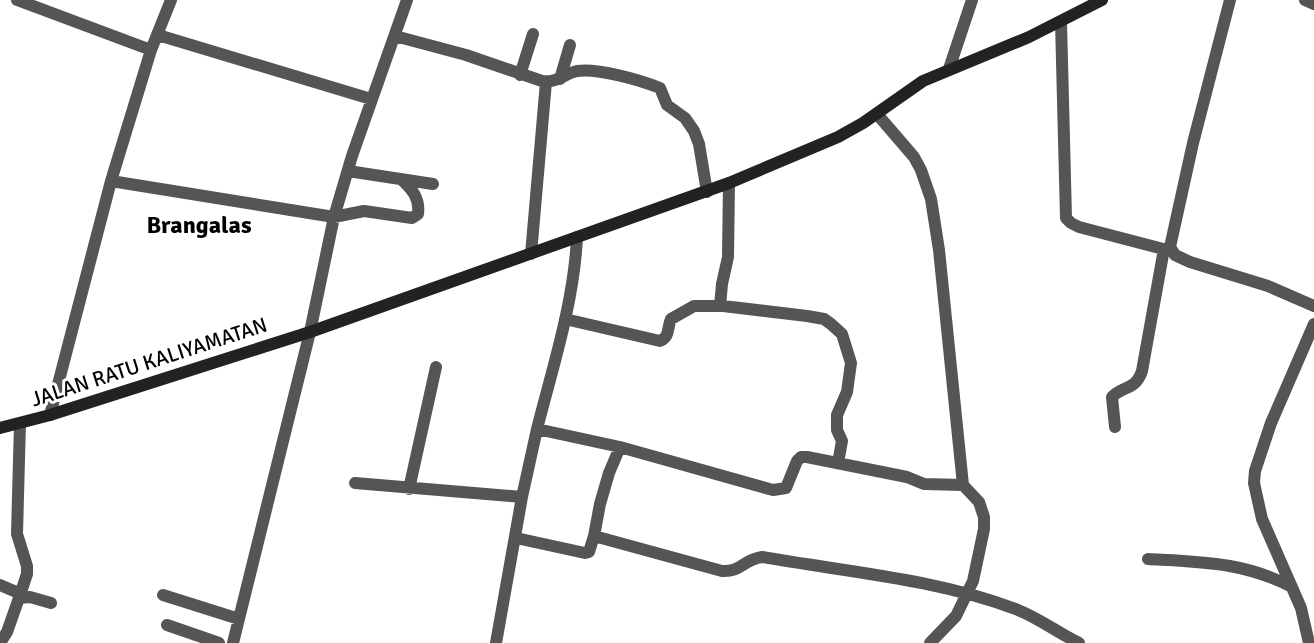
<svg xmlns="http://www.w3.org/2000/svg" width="1314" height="643" viewBox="0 0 1314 643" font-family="Signika,sans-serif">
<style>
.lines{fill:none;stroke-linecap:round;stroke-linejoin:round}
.minor{stroke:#555;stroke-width:12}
.secondary{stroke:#222;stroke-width:12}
.labels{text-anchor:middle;stroke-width:6;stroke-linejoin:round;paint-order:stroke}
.street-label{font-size:21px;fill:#000;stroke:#fff}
.quarter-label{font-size:24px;font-weight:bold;fill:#000;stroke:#fff}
</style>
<rect width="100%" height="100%" fill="#fff"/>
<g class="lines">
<!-- minor -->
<path class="minor" d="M17,0l134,50
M1230,0l-37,143 -23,104 5,8 15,7 78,24 46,20
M1305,0l9,4
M1061,22l5,196 5,5 8,4 92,24
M158,35l213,64
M395,36l71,19 76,26c15,2 22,-7 35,-10 21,-3 63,9 83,17l7,17 18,13 9,13 5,13 8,48
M949,69l23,-69
M520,75l13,-41
M560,79l10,-34
M877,114l37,43 7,13 10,29 8,51 24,235
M348,171l85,13
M111,181l223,36 30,-6 48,7 6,-4c2,-16 -6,-25 -17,-35
M531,254l15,-172
M720,306l2,-22 6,-27 1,-74
M565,319l95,22c10,-4 7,-13 11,-22l23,-13h29l84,10 17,3 7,5 11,10 9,29 -4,29 -10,23v15l5,11 -4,22
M50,415l61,-234 40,-131 20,-50
M1115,427l-3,-30c12,-12 23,-6 30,-26l22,-122
M537,429c16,-63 37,-127 40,-192
M620,447l-11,26 -9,31 -6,32 128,35c20,1 20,-11 40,-14 85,15 175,22 256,53 21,8 40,23 61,33
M355,483l167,14
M409,489l27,-122
M516,538l69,15 4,-1 5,-16
M1148,559c54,3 96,3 144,28
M0,585l21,9
M163,595l76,24
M19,598l8,-24v-8l-10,-32 3,-111
M167,625l52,18
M0,643l7,-11 12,-34 11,-1 21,6
M233,643l77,-311 24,-115 18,-61 55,-156
M496,643l26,-146 15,-68 83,18 153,43 13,-2 11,-27 4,-4h6l100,20 17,7 39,1 16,17 5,15v12l-11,52 -17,35 -26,27
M1309,643l-8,-35 -39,-89 -8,-36 1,-12 16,-48 43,-99"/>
<!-- secondary -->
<path class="secondary" d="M0,428l50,-13 260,-83 419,-149 109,-46 25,-14 60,-42 106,-44 73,-37"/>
</g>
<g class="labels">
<!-- street labels -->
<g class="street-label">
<text transform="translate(149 362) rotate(-18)" y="7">JALAN RATU KALIYAMATAN</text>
</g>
<!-- quarter labels -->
<g class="quarter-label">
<text x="199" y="233">Brangalas</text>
</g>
</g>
</svg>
